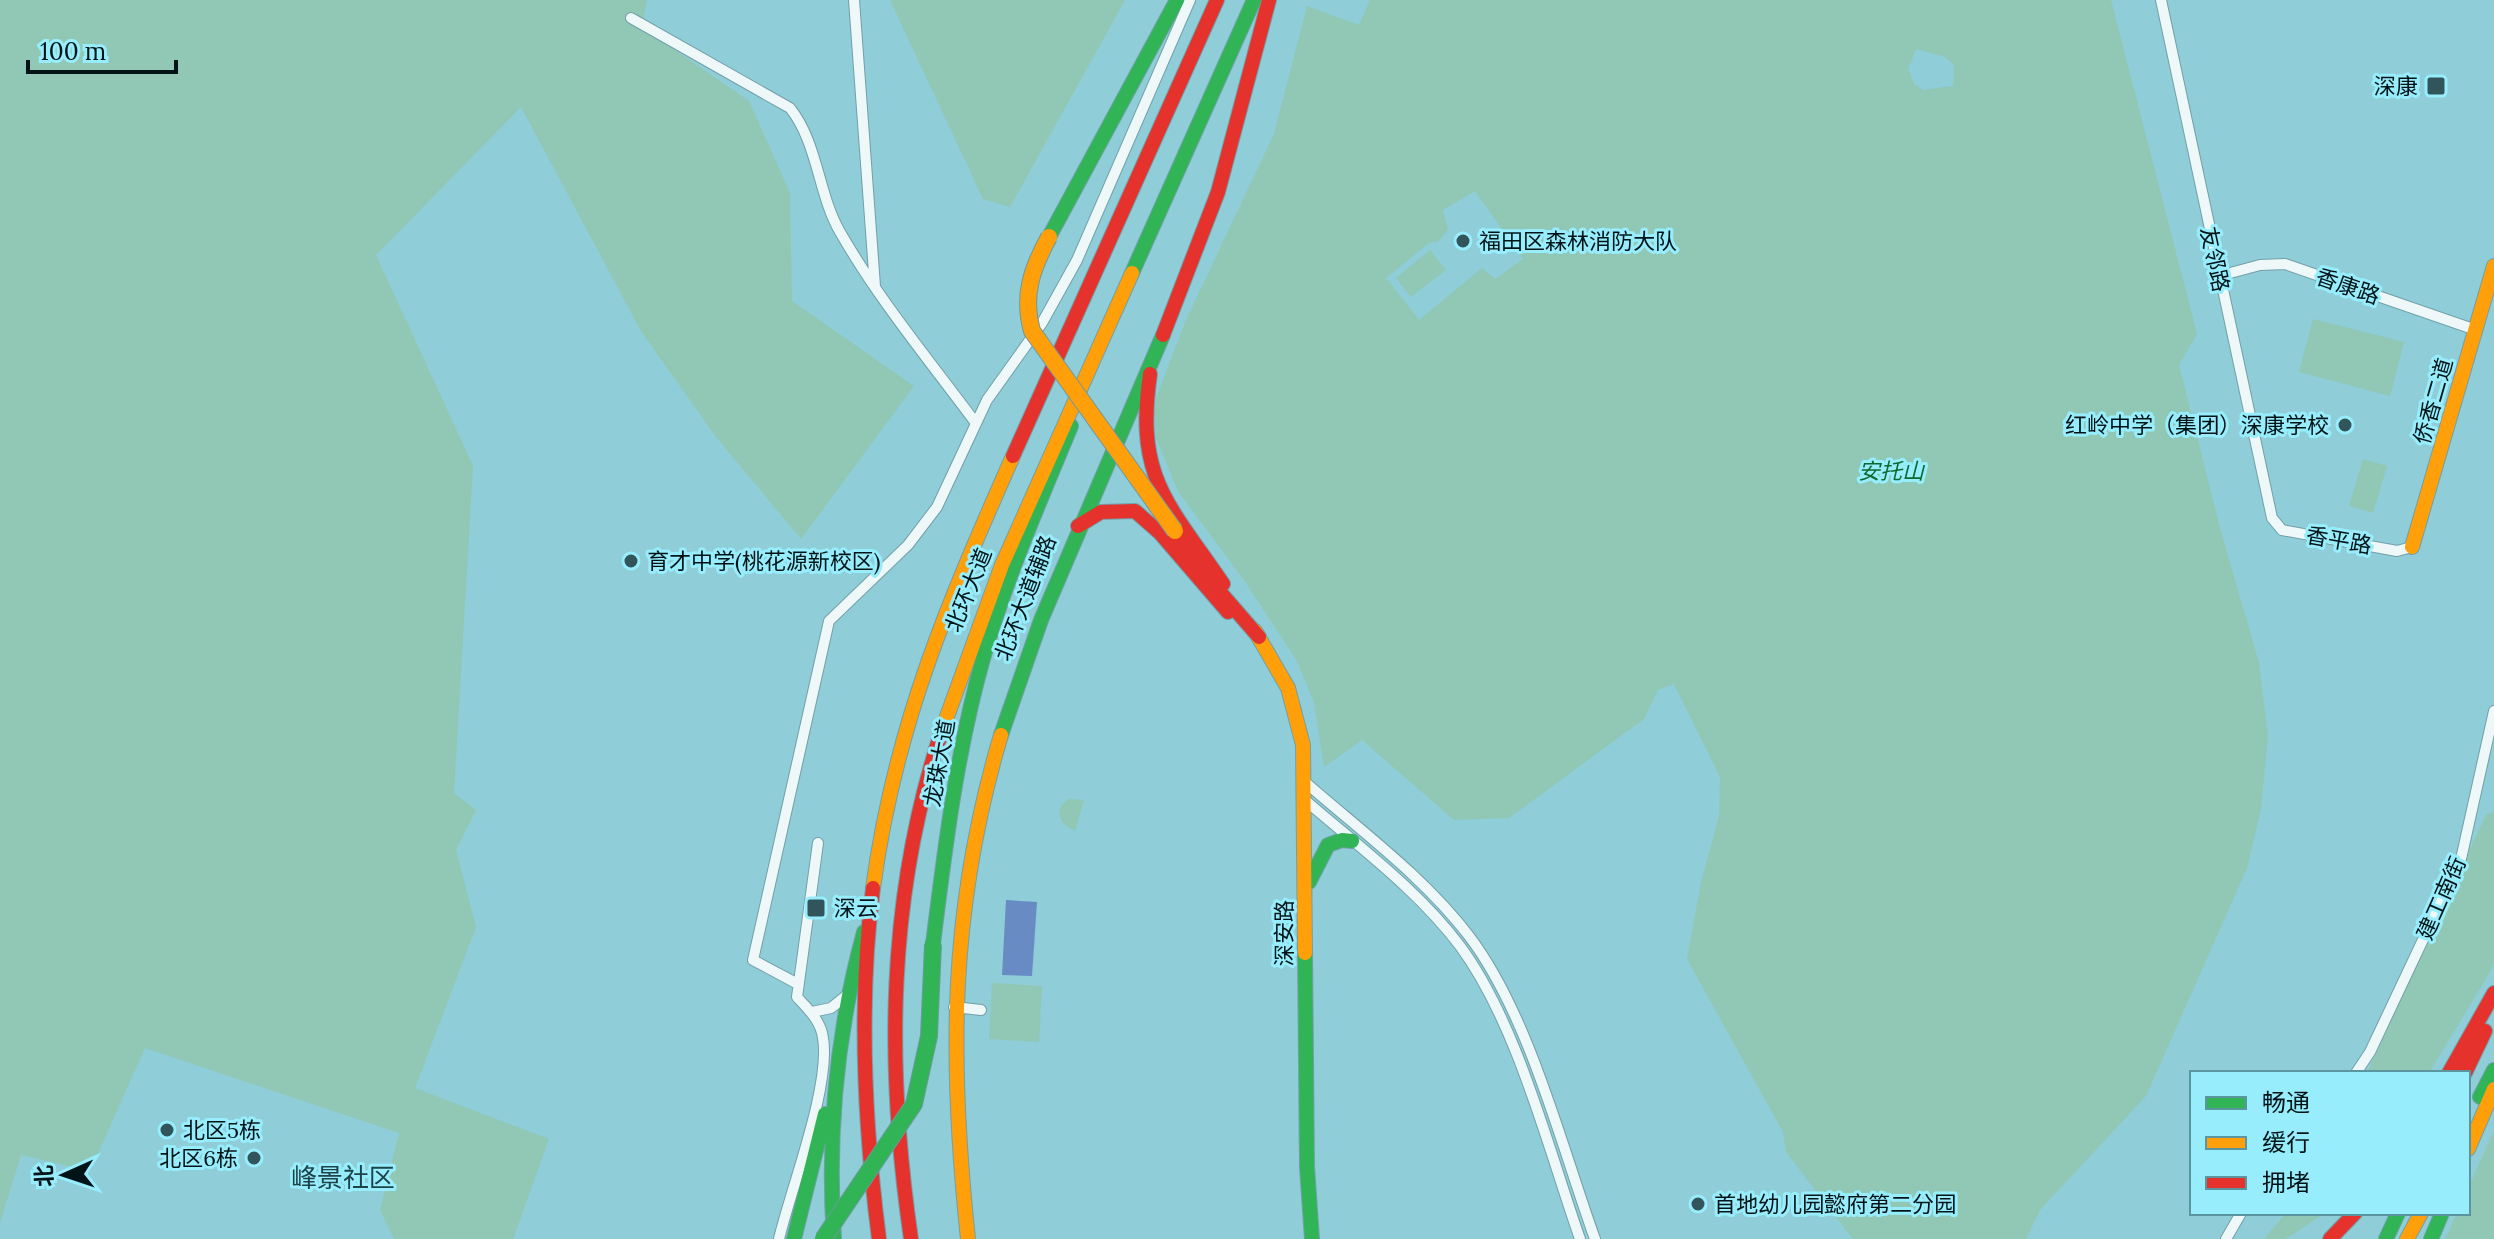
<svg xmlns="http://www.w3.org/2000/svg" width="2494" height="1239" viewBox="0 0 2494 1239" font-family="Lora,'Noto Sans SC',serif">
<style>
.green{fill:#90c8b5;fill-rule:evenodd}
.water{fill:#688bc4}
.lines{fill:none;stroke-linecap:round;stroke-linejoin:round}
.street-casing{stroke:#72a0a8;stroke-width:12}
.fast-casing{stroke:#72a0a8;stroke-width:16}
.slow-casing{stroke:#72a0a8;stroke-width:16}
.jam-casing{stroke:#72a0a8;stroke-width:16}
.street{stroke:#eef8f9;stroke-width:10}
.fast{stroke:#30b455;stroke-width:14}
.slow{stroke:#ff9f0a;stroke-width:14}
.jam{stroke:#e5322d;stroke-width:14}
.fast-bridge-casing{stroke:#6f99a0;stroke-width:18;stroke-linecap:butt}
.slow-bridge-casing{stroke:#6f99a0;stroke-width:18;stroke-linecap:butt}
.fast-bridge{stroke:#30b455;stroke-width:16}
.slow-bridge{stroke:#ff9f0a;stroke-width:16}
.poi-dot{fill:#32555b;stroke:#97edfc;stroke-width:3}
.labels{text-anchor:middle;stroke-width:6;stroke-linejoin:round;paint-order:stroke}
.poi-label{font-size:22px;fill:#001417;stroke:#97edfc;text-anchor:start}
.street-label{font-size:22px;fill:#001417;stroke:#97edfc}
.park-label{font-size:22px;font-style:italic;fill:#0f6a2e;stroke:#97edfc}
.quarter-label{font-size:26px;fill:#1e4349;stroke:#97edfc}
</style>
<rect width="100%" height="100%" fill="#8fcdd8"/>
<!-- green -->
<path class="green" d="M0,0h647l-5,27 107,74 41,92 2,108 122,85 -113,153 -85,-102 -75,-106 -120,-224 -145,148 97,211 -19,327 22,17 -20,40 20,77 -61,161 134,51 -36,100h-119l-14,-29 19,-77 -254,-85 -55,123 -69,-16 -21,68z
M890,0h235l-115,207 -27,-8z
M1370,0h741l86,334 -18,31 41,163 39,135 9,73 -7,73 -14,59 -101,228 -106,114 -14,29h-173l-67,-87 -3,-20 -96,-173 14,-77 18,-66 1,-39 -46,-93 -16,6 -14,29 -135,99 -55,2 -92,-80 -38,27 -10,-64 -17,-42 -51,-78 -68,-92 -22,-53 -2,-24 2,-16 30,-78 88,-186 33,-128 52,19zM1916,49l29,8 9,8 -1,21 -30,4 -9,-6 -6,-15zM1475,191l48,68 -28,20 -13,-11 -63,52 -33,-42 43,-35 9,-1 10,-12 -5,-20z
M1430,250l16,20 -35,27 -15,-19z
M2313,319l91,23 -14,54 -91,-24z
M2363,459l24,7 -14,47 -24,-7z
M1069,799l15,1 -9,31c-15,-7 -23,-21 -6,-32z
M2494,812v151l-4,9 -61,101h-62l119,-258z
M992,983l50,3 -3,56 -50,-3z
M2494,1131v108h-49l12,-26h11v-25z
M2286,1213h39l-39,26h-22z"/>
<!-- water -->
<path class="water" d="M1006,900l31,2 -5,74 -30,-1z"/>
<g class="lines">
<!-- street casing -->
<g class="street-casing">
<path id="street" d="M854,0l21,286
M2161,0l111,518 10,12 115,21 15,-4
M631,18l159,90c28,35 28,86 50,124 39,68 89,128 135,190
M2219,276l41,-11 25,-1 191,66
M1305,782c56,49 119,95 164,154 60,79 92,209 126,303
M1305,800c53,46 113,90 155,146 57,77 88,202 120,293
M796,983l-43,-23 76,-339 79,-76 29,-38 50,-107 55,-77 35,-63 113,-260
M954,1007l27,3
M812,1012l19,-4 15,-12
M2356,1073l14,-21 91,-193 33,-148
M779,1239c12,-51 52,-153 44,-201 -2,-17 -15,-29 -26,-41l21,-154
M2226,1239l15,-26"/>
</g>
<!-- fast casing -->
<g class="fast-casing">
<path id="fast" d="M1049,237l128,-237
M1132,273l122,-273
M1001,735l40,-115 122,-285
M1309,882l19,-37 14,-5 10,1
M933,944c12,-97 24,-195 51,-289 23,-79 56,-154 87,-229
M1305,953l2,214 5,72
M2480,1097l14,-27
M794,1239l31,-125
M834,1239c-7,-105 2,-205 30,-307
M2386,1239l12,-26
M2431,1239l11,-26"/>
</g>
<!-- slow casing -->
<g class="slow-casing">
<path id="slow" d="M2412,547l82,-281
M1255,631l33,57 15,57 2,208
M941,733l61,-168 130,-292
M873,888c22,-163 75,-285 140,-432
M2468,1149l26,-60
M968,1239c-19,-180 -19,-329 33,-504
M2407,1239l14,-26"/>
</g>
<!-- jam casing -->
<g class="jam-casing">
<path id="jam" d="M1163,335l55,-143 51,-192
M1150,374c-15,104 18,129 73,210
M1013,456l204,-456
M1078,526l23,-14 34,-1 25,22 68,79
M1175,531l38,53 46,53
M873,888c-15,116 -9,234 6,351
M2449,1073l45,-80
M2465,1073l20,-42
M911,1239c-25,-172 -24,-340 30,-506
M2330,1239l25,-26"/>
</g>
<!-- street -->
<use href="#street" class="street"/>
<!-- fast -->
<use href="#fast" class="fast"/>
<!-- slow -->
<use href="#slow" class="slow"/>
<!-- jam -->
<use href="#jam" class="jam"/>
<!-- fast-bridge casing -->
<g class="fast-bridge-casing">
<path id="fast-bridge" d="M823,1239l91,-135 15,-68 4,-92"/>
</g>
<!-- slow-bridge casing -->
<g class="slow-bridge-casing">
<path id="slow-bridge" d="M1049,237c-17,31 -27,59 -17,94l143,200"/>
</g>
<!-- fast-bridge -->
<use href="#fast-bridge" class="fast-bridge"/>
<!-- slow-bridge -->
<use href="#slow-bridge" class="slow-bridge"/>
</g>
<!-- markers -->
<g class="poi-dot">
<rect x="2426" y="76" width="20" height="20" rx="4"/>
<circle cx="1463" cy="241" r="8"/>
<circle cx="2345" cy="425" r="8"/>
<circle cx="631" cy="561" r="8"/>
<rect x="806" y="898" width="20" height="20" rx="4"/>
<circle cx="167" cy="1130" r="8"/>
<circle cx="254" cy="1158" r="8"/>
<circle cx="1698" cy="1204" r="8"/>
</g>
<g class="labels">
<!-- poi labels -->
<g class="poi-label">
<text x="2418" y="94" text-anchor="end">深康</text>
<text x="1479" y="249">福田区森林消防大队</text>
<text x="2329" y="433" text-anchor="end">红岭中学（集团）深康学校</text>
<text x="647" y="569">育才中学(桃花源新校区)</text>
<text x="834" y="916">深云</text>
<text x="183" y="1138">北区5栋</text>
<text x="238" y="1166" text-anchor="end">北区6栋</text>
<text x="1714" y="1212">首地幼儿园懿府第二分园</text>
</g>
<!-- street labels -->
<g class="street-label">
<text transform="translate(2215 259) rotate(78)" y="8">友邻路</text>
<text transform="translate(2348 286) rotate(19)" y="8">香康路</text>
<text transform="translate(2433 401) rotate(-74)" y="8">侨香二道</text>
<text transform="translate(2339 540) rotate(10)" y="8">香平路</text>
<text transform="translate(968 590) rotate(-68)" y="8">北环大道</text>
<text transform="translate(1025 598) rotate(-69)" y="8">北环大道辅路</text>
<text transform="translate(939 763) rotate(-80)" y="8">龙珠大道</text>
<text transform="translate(2441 898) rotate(-66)" y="8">建工南街</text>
<text transform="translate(1284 933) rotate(-90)" y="8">深安路</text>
</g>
<!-- park labels -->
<g class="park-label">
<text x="1891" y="479">安托山</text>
</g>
<!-- quarter labels -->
<g class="quarter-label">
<text x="343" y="1187">峰景社区</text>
</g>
</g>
<!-- legend -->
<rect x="2190" y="1071" width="280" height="144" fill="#97edfc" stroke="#5b96a0" stroke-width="2"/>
<rect x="2206" y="1097" width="40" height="12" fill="#30b455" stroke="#5b96a0" stroke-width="2"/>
<text x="2262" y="1111" font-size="24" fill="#001417">畅通</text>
<rect x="2206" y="1137" width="40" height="12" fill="#ff9f0a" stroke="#5b96a0" stroke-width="2"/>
<text x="2262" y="1151" font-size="24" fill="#001417">缓行</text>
<rect x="2206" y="1177" width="40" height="12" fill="#e5322d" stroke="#5b96a0" stroke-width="2"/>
<text x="2262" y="1191" font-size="24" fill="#001417">拥堵</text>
<!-- north arrow -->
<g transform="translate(64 1175) rotate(267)" stroke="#97edfc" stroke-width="6" paint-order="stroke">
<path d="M0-6L14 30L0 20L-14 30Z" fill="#001417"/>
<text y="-12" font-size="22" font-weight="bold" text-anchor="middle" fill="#001417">北</text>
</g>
<!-- scale -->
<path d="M28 60v12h148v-12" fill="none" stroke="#001417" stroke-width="4"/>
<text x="40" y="60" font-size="24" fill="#001417" stroke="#97edfc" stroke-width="6" paint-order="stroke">100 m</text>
</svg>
